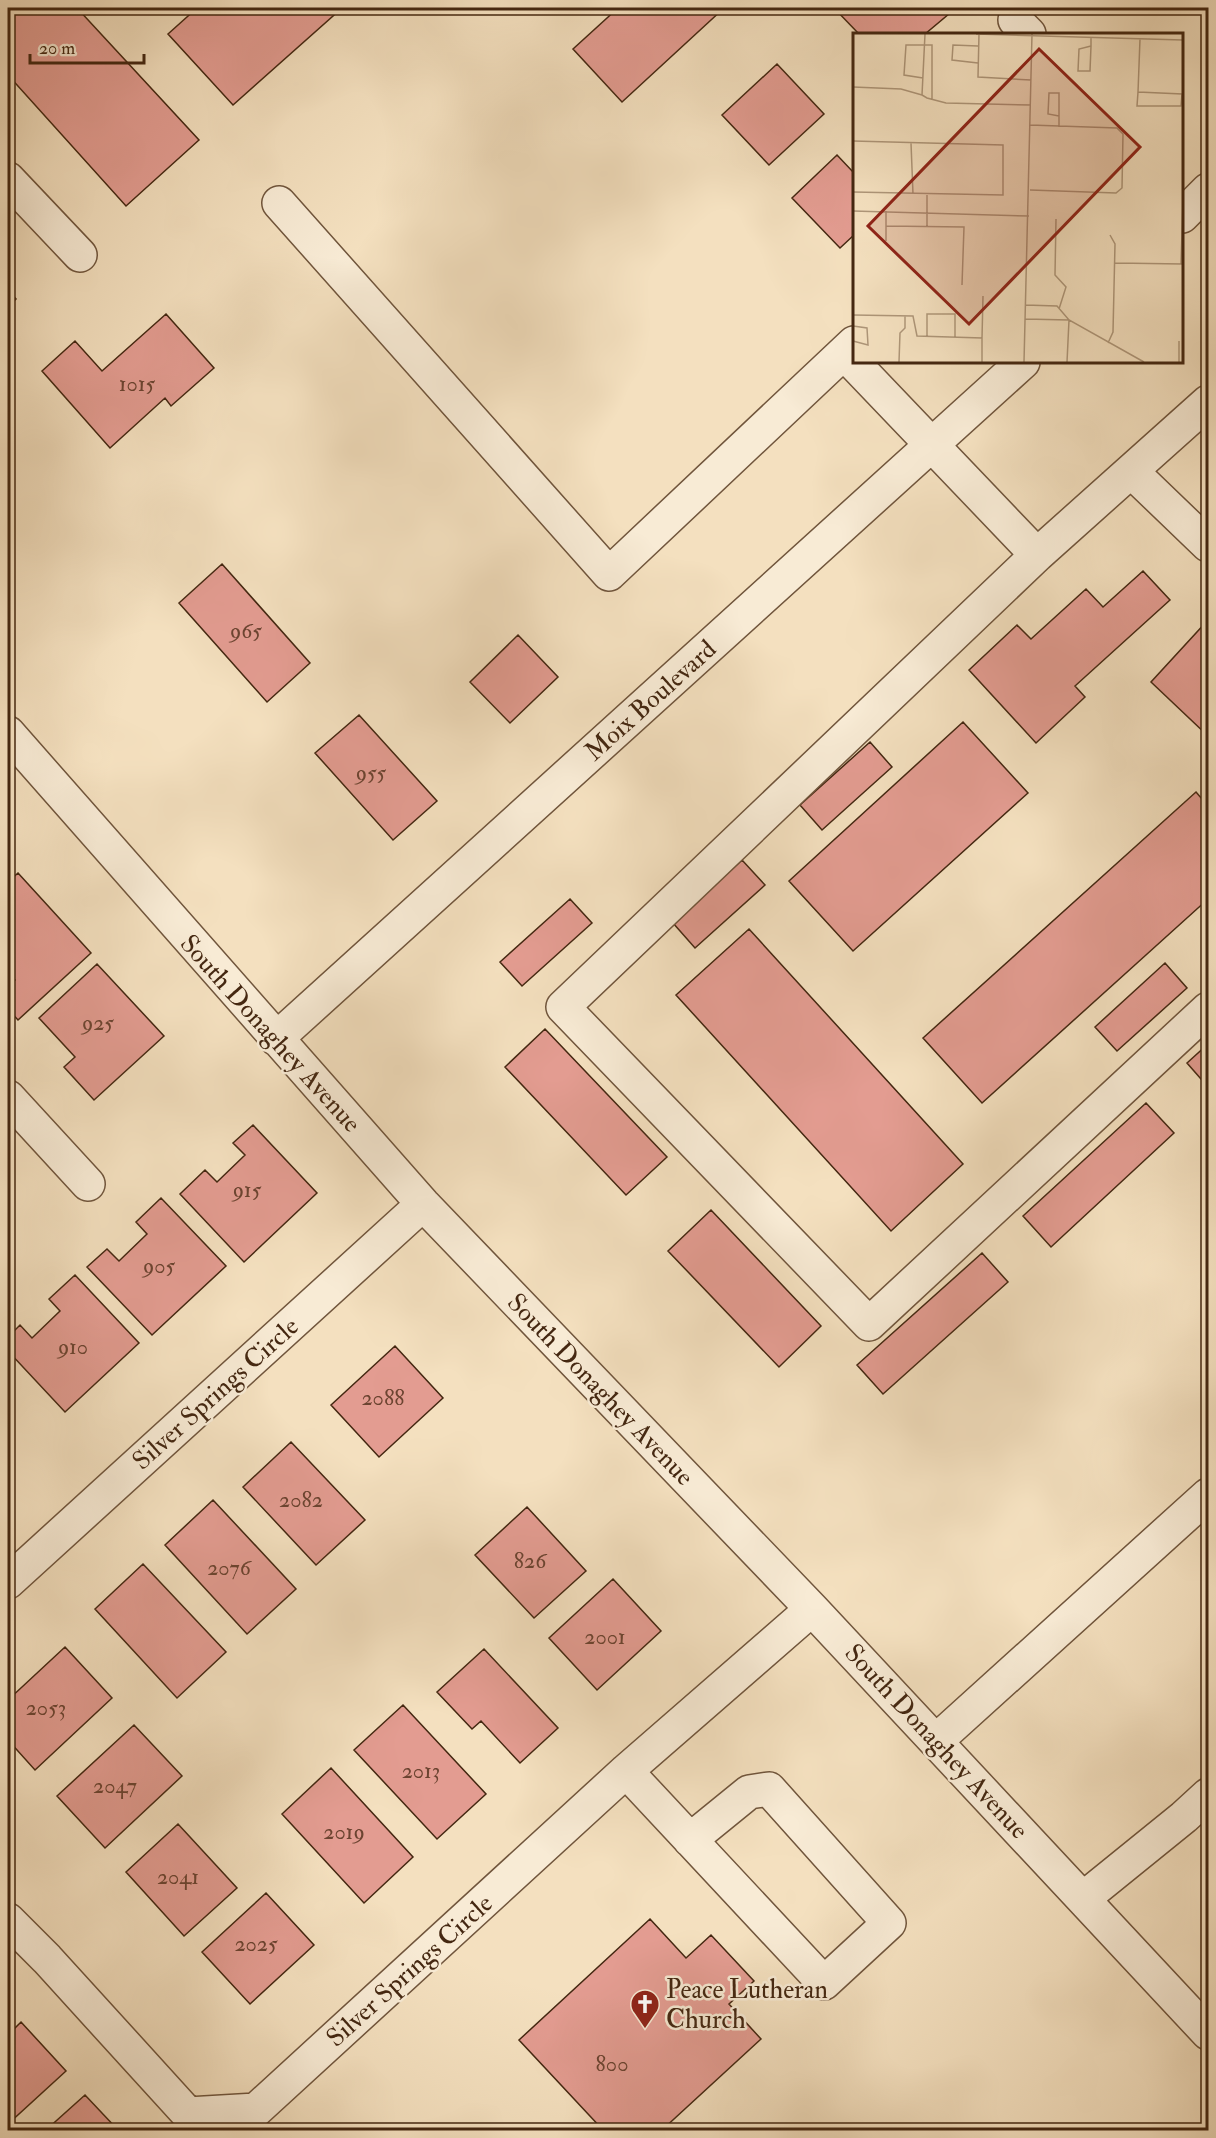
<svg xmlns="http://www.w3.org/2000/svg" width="1216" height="2138" viewBox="0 0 1216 2138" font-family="'IM FELL Double Pica',serif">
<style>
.building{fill:#e39c91;stroke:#442711;stroke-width:1.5}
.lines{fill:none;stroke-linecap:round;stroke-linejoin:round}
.minor-casing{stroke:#70553c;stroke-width:36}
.minor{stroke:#f8ebd5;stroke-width:33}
.labels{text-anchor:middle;stroke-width:5;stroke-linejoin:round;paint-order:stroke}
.number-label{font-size:22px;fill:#6c4431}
.street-label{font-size:26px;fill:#442711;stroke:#f8ebd5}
.poi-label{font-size:26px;fill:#442711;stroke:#f8ebd5;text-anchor:start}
.inset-road{fill:none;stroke:#ae9679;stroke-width:1.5}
.view{fill:#8f2418;fill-opacity:0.15;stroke:#8f2418;stroke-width:3}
.inset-edge{fill:none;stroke:#442711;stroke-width:3}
</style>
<rect width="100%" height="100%" fill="#f4e0bf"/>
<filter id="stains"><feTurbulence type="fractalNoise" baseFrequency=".00333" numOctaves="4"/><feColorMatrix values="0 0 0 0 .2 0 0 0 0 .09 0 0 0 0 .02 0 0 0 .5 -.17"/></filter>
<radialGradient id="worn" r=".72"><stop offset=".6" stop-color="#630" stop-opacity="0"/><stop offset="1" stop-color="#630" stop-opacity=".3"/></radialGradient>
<!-- building -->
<path class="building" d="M8,8h69l122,132 -73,66 -118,-131z
M197,8h145l-109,97 -65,-71z
M618,8h106l-102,94 -49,-53z
M834,8h122l-31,26h-66z
M1198,8h10v11z
M777,64l47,50 -55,51 -47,-50z
M837,155l17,18v62l-14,13 -48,-50z
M8,290l8,9 -8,8z
M166,314l48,54 -43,38 -6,-8 -55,50 -68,-77 33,-30 27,30z
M222,564l88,99 -43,39 -88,-99z
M1143,571l27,29 -95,86 10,11 -49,46 -67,-73 48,-45 14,14 55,-50 17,18z
M1208,620v116l-57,-54z
M518,635l40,42 -48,46 -40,-41z
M359,715l78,86 -44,39 -78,-87z
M963,722l65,71 -175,158 -64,-70z
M870,742l22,25 -70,63 -22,-25z
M1196,792l12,14v93l-226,204 -59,-65z
M742,860l23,25 -70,63 -22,-25z
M18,873l73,80 -73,67 -10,-11v-22l7,-7 -7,-8v-90z
M570,899l22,24 -70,63 -22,-24z
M749,929l214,235 -72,67 -215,-236z
M1165,963l22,25 -70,63 -22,-24z
M97,964l67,72 -70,64 -30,-33 11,-10 -36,-39z
M545,1029l122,128 -41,38 -121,-128z
M1208,1044v43l-21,-24z
M1146,1103l28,30 -123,114 -28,-31z
M253,1125l64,68 -73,69 -64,-68 25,-24 12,12 28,-27 -12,-12z
M161,1198l65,68 -74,69 -65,-68 20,-18 12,12 28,-27 -11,-12z
M711,1210l110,116 -42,41 -111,-116z
M982,1253l26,29 -125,112 -26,-29z
M75,1275l64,68 -74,69 -57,-61v-14l12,-12 12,13 28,-27 -11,-12z
M395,1346l48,52 -64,59 -48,-52z
M291,1442l74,78 -49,45 -73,-78z
M213,1500l83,89 -49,45 -82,-89z
M527,1507l59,64 -52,47 -59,-63z
M143,1564l83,88 -49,46 -82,-89z
M613,1579l48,52 -64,59 -48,-52z
M65,1647l47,51 -77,72 -27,-30v-40z
M484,1649l74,79 -38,35 -39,-42 -9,8 -35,-37z
M403,1705l83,89 -49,45 -83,-89z
M134,1725l48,51 -77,72 -48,-52z
M331,1768l82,89 -49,46 -82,-89z
M178,1824l59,64 -53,48 -58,-64z
M266,1893l48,52 -64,59 -48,-52z
M650,1919l36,39 25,-23 43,46 -25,23 32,35 -99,91h-59l-84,-90z
M21,2022l45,49 -58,53v-89z
M85,2095l33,35h-72z"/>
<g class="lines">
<!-- minor casing -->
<g class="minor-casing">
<path id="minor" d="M1015,20l14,14
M8,179l72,76
M279,203l330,371 245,-231
M1182,216l26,-26
M844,353l193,202
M1208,402l-171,153 -474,452 306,317 339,-315
M1131,471l77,74
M8,733l415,471 389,405 396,424
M276,1039l747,-677
M8,1097l80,87
M8,1582l415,-378
M936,1741l272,-246
M626,1771l198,212 65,-60 -120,-134 -20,3 -59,48
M1084,1898l100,-81 24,-22
M8,1920l39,39 141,155 68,-4 370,-339 186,-162"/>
</g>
<!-- minor -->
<use href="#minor" class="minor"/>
</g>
<!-- icons -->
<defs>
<g id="church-pin" transform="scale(1.5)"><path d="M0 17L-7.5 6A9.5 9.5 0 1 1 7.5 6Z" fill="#8f2418" stroke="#f8ebd5"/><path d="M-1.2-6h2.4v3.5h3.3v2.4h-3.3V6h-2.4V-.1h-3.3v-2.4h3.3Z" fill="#fff"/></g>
</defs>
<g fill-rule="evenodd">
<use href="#church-pin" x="645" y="2004"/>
</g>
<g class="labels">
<!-- number labels -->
<g class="number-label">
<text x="137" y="391">1015</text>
<text x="246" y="638">965</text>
<text x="371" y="780">955</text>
<text x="98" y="1030">925</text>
<text x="247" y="1197">915</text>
<text x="159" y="1273">905</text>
<text x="73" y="1354">910</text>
<text x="383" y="1405">2088</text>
<text x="301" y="1507">2082</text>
<text x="530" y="1568">826</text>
<text x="229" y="1575">2076</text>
<text x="605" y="1644">2001</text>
<text x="46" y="1715">2053</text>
<text x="421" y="1778">2013</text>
<text x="115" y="1793">2047</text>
<text x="344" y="1839">2019</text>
<text x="178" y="1884">2041</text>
<text x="256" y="1951">2025</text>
<text x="612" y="2071">800</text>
</g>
<!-- street labels -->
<g class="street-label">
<text transform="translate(650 700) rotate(-42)" y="9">Moix Boulevard</text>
<text transform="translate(271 1033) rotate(48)" y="9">South Donaghey Avenue</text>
<text transform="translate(601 1389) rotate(46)" y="9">South Donaghey Avenue</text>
<text transform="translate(215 1393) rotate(-42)" y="9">Silver Springs Circle</text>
<text transform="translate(937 1741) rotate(47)" y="9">South Donaghey Avenue</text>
<text transform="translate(409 1970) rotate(-42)" y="9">Silver Springs Circle</text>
</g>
<!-- poi labels -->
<g class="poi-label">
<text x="666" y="1998">Peace Lutheran<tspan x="666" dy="30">Church</tspan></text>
</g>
</g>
<!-- overview -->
<g transform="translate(853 33)">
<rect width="330" height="330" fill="#f4e0bf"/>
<path class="inset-road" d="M72,1l-3,61 5,3 19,5 85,2M123,1l207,6M126,1l-1,43 53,3M238,4v9l-1,25h-12l1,-22 12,-3M125,30l-26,-3 1,-15 25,1M70,45l-19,-3 2,-30h26v55M0,54l48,2 21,6M285,59l44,2 -1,12h-44l1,-14 2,-53M206,94v-34h-10l-1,21 11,2M0,108l150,4v50l-150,-3M58,110l2,51M177,157l86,3 6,-5 1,-54 -6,-6 -87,-3M0,178l176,5M33,178v30M203,186l-1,56 11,12 -7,22M33,193l78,1 -2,58M74,194v-32M262,230l68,1M328,231l2,-64M172,272l32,1 12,14 75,42M0,282l60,1 4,20 65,2v24M172,286l44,1M0,293l14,2 1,17 -15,-4M74,304v-23h28v23M129,305l1,-42M255,310l5,-11 2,-88 -5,-9M46,329l1,-29 5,-5v-12M171,329l8,-328M214,329l2,-42M326,329v-21"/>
<path class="view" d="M186,16l101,98 -171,177 -101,-98z"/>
<rect width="330" height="330" class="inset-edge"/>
</g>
<!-- margin -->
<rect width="1216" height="2138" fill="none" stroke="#f4e0bf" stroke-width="30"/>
<rect x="9" y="9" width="1198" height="2120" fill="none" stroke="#442711" stroke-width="3"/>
<rect x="15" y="15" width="1186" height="2108" fill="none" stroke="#442711" stroke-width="1.5"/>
<!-- scale -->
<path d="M30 54v9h114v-9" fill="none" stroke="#442711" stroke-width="3"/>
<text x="39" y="54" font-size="18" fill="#442711" stroke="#f8ebd5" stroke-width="4.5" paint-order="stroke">20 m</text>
<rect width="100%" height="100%" filter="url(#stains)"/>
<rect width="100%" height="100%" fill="url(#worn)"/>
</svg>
